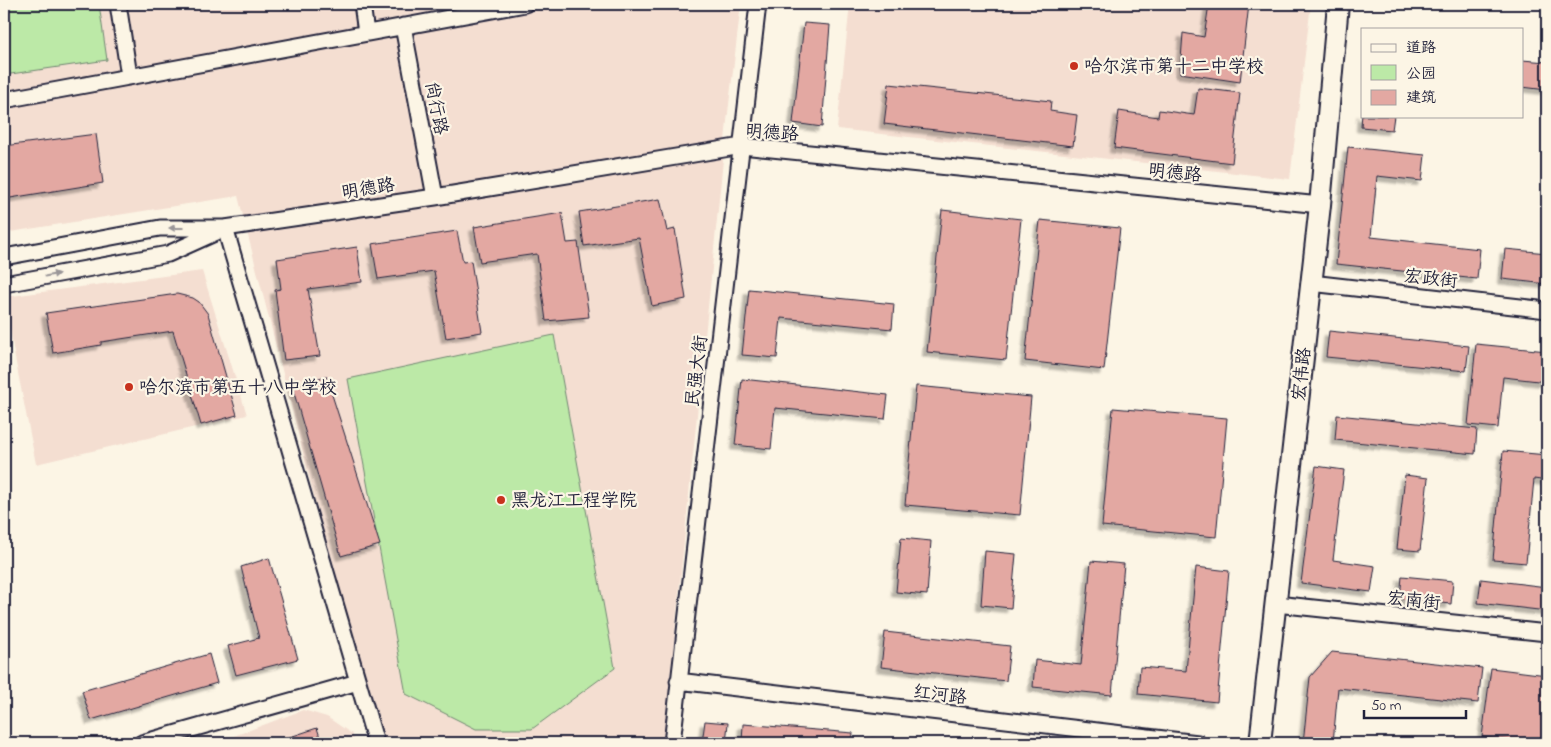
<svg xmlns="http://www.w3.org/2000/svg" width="1551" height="747" viewBox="0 0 1551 747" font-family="'Indie Flower','LXGW WenKai TC',sans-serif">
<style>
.built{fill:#f4ded1}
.green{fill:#bce9a7;stroke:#6f8671}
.building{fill:#e3a8a2;stroke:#22223b;filter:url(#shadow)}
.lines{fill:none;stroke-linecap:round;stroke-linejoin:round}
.minor-casing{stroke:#22223b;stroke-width:19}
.major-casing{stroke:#22223b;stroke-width:24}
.minor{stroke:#fcf5e5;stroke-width:15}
.major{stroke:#fcf5e5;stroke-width:20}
.oneway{fill:#9a9698}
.poi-dot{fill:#c8321e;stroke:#fcf5e5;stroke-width:2}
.labels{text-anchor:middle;stroke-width:4.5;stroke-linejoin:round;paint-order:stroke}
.poi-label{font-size:18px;fill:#22223b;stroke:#fcf5e5;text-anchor:start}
.street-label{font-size:18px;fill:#22223b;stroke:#fcf5e5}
</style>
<defs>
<filter id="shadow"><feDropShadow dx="-4.5" dy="4.5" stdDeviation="1" flood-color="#0004"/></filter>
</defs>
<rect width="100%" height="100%" fill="#fcf5e5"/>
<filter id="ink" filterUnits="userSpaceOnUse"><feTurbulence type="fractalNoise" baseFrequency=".02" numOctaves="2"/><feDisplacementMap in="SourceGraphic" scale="10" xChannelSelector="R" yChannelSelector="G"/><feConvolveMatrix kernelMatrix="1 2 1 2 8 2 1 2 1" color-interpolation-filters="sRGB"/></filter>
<g filter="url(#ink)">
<!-- built -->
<path class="built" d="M4,4h737l-14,117 -63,618 -3,4h-274l-12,-6 -137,-541 -234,37z
M850,4h461l-21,175 -453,-50z
M202,271l45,144 -211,49 -21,-106 -11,-61z
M303,710l24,7 25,17 4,9h-141z"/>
<!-- green -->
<path class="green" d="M4,4h95l8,56 -103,15z
M554,335l61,333 -83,61h-56l-70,-35 -58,-315z"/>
<!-- building -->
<path class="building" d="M1209,4h40l-9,78 -60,-9 3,-40 21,4z
M804,23l26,2 -8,102 -29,-4z
M1522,60l25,2v28l-25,-3z
M889,84l162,17 -1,10 27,4 -4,31 -189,-22z
M1198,88l42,5 -8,70 -118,-15 5,-37 39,6 1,-7 35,5z
M1362,112v4h32l-2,14 -31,-3z
M96,134l7,49 -99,16v-53z
M1348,147l77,8 -3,26 -45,-5 -6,61 109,12 -3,30 -141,-15z
M660,199l7,32 8,-2 11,70 -34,7 -13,-68 -55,8 -5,-34z
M942,210l79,9 -15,141 -79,-8z
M562,213l5,30 11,-1 11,75 -43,4 -9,-67 -57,8 -6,-35z
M1040,220l80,8 -16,142 -79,-9z
M457,231l6,31 8,-1 11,71 -36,6 -12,-67 -56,8 -6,-35z
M357,247l5,35 -54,7 12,67 -36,4 -9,-70 6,-1 -4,-30z
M1505,249l42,4v31l-45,-5z
M749,289l145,15 -2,25 -111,-11 -4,40 -35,-3z
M177,294l16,4 6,4 9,12 29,101 -36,10 -28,-94 -72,11v3l-48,8 -7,-40z
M1329,331l140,15 -3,25 -140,-14z
M1476,344l71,7v31l-44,-5 -5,51 -30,-3z
M326,376l54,169 -39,11 -49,-170z
M742,379l146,16 -3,24 -110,-11 -4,41 -36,-4z
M916,386l115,11 -11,118 -115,-10z
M1113,408l114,10 -11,119 -114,-11z
M1337,415l140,14 -2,25 -140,-14z
M1503,451l44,4v26l-13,-2 -8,84 -33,-3z
M1316,466l28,4 -11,90 42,6 -4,26 -70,-9z
M1405,475l23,3 -8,73 -23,-2z
M901,538l30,3 -4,54 -31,-3z
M985,551l31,3 -5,54 -30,-3z
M269,558l29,101 -62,16 -8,-29 31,-8 -18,-71z
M1091,561l33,3 -12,131 -79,-8 2,-27 46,5z
M1196,567l33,4 -12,131 -79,-8 2,-27 46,4z
M1402,576l51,5 -2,23 -51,-5z
M1481,579l66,8v24l-69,-8z
M885,632l125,14 -4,35 -125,-14z
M1332,652l150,16 -4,35 -140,-15 -5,55h-30l7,-66z
M209,654l8,29 -126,37 -9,-29z
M1491,668l56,7v68h-17l-48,-6z
M705,721l23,2 -2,20h-24z
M743,724l110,9 -1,10h-110z
M317,728l5,15h-50z
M872,738l56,5h-56z"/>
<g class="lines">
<!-- minor casing -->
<g class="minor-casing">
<path id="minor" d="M118,4l11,72
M362,4l4,29
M403,26l32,171
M4,100l521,-96
M225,228l151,515
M4,257l156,-29h65l210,-31 307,-51 578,59
M1311,283l236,27
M4,284l164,-30 51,-23
M1276,604l271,29
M678,681l520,62
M142,743l216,-61
M672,743l86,-739"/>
</g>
<!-- major casing -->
<g class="major-casing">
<path id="major" d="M1260,743l60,-538 18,-201"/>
</g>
<!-- minor -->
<use href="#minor" class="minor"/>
<!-- major -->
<use href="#major" class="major"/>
</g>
<!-- one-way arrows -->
<defs><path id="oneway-solid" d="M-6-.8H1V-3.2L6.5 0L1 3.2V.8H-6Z" transform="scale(1.25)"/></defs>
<g class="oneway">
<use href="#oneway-solid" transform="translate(176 228) rotate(-180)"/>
<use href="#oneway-solid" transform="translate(52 275) rotate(-11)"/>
</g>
</g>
<!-- markers -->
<g class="poi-dot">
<circle cx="1074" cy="66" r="5"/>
<circle cx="129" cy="387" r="5"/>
<circle cx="501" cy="500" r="5"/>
</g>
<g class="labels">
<!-- poi labels -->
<g class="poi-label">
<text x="1084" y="72">哈尔滨市第十二中学校</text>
<text x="139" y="393">哈尔滨市第五十八中学校</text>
<text x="511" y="506">黑龙江工程学院</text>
</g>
<!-- street labels -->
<g class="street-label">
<text transform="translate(437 108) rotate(79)" y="6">尚行路</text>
<text transform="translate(772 132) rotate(4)" y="6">明德路</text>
<text transform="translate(1175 172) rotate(6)" y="6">明德路</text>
<text transform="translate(368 188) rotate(-9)" y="6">明德路</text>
<text transform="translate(1431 278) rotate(6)" y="6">宏政街</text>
<text transform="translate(696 371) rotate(-83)" y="6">民强大街</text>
<text transform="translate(1301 374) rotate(-84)" y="6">宏伟路</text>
<text transform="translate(1414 600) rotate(6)" y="6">宏南街</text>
<text transform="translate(940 694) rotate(7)" y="6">红河路</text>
</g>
</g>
<!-- margin -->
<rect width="1551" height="747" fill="none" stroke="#fcf5e5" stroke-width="20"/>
<rect x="10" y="10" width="1531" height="727" fill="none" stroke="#22223b" stroke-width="2" filter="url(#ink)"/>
<!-- legend -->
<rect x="1361" y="28" width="162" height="90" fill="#fcf5e5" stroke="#a5a1a1"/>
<rect x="1371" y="44" width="25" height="8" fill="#fcf5e5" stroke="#a5a1a1"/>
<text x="1406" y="52" font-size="15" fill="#22223b">道路</text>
<rect x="1371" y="65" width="25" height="15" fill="#bce9a7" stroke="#a5a1a1"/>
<text x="1406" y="78" font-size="15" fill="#22223b">公园</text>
<rect x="1371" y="90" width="25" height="15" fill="#e3a8a2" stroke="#a5a1a1"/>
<text x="1406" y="102" font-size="15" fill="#22223b">建筑</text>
<!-- scale -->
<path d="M1364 710v8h102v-8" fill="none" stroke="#22223b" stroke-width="2.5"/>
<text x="1371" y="710" font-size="15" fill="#22223b" stroke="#fcf5e5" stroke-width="4" paint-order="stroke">50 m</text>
</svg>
